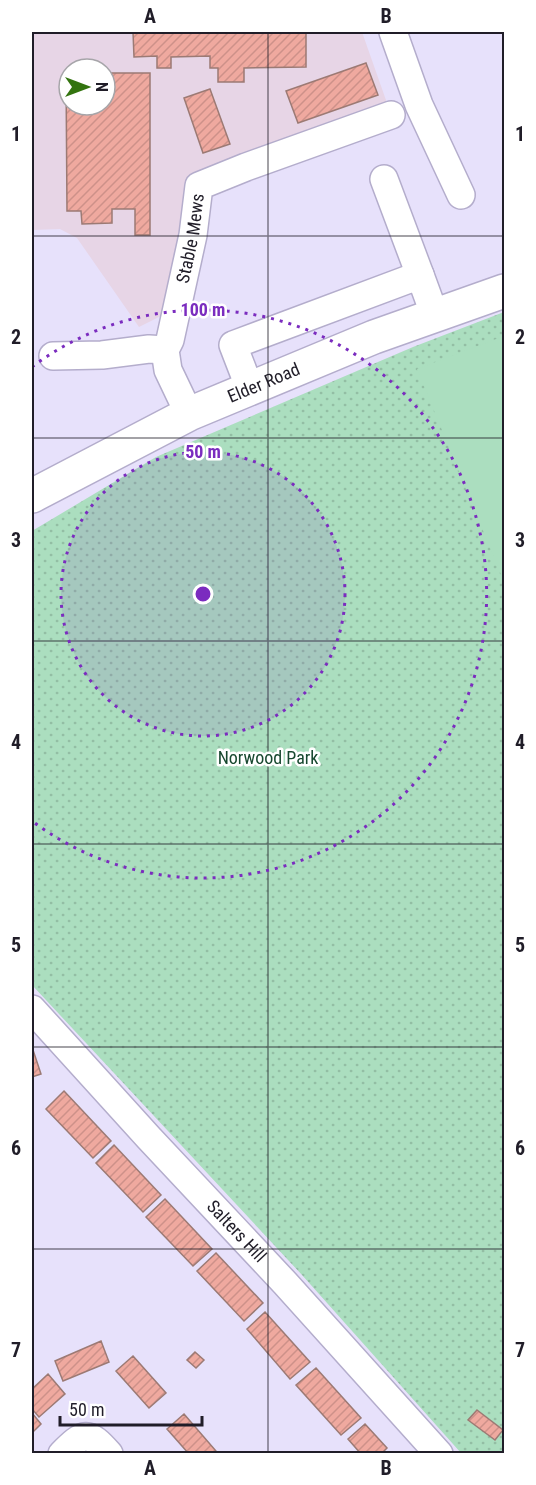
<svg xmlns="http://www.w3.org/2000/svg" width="536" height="1485" viewBox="0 0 536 1485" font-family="'Roboto Condensed',sans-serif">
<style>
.education{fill:#e7d5e6;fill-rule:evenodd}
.park{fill:url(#park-dots)}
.pitch{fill:#abdebf}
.building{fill:url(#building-hatch);stroke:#9c7a74;stroke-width:1.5}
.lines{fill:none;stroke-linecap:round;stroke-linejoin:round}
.minor-casing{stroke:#b4adcc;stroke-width:30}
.major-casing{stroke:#b4adcc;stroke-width:36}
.minor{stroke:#fff;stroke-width:27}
.major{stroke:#fff;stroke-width:33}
.grid{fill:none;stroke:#201d28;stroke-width:1.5;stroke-opacity:0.55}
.ring{fill:none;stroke:#7b2cbf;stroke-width:3;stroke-dasharray:3 6}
.labels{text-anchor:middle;stroke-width:5;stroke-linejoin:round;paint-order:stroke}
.street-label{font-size:18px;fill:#201d28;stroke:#fff}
.park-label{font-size:18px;fill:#17482f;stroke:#fff}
.centre{fill:#7b2cbf;stroke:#fff;stroke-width:3}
.ring-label{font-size:18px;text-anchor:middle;font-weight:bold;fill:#7b2cbf;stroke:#fff;stroke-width:5;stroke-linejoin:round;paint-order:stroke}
.neatline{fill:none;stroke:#201d28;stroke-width:2}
.grid-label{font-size:20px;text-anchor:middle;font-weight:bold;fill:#201d28}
</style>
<defs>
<pattern id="park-dots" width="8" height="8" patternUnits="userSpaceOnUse" patternTransform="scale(1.5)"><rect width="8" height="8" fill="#abdebf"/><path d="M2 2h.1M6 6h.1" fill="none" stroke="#93bea4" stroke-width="1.8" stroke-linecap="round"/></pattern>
<pattern id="building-hatch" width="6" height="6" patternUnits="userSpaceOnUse" patternTransform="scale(1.5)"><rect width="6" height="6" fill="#efa99f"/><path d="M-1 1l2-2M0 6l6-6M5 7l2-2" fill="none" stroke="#cd9189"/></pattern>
</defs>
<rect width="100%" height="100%" fill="#e7e1fb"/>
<!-- education -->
<path class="education" d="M32,32h330l25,71 -192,72 -24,136 -32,16 -62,-89 -17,-9 -28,1zM69,69h36v36h-36z"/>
<!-- park -->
<path class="park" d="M504,312v1141h-43l-159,-178 -270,-290v-454l124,-74 257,-110z"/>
<!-- pitch -->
<path class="pitch" d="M504,336v246l-87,-213z"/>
<!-- building -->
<path class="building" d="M133,32h173v35l-62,1v14h-26v-14h-8v-12l-39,1v11h-14v-12l-23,1z
M366,63l12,32 -80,28 -12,-32z
M66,73h3v32h36v-32h45v162h-15v-26h-23v14l-30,1 -1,-13h-14z
M210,89l20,55 -27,9 -19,-55z
M33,1050l8,24 -9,3v-26z
M64,1091l47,50 -18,17 -47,-49z
M114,1145l47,50 -18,17 -47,-49z
M165,1199l47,50 -19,17 -47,-49z
M216,1253l47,50 -19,18 -47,-50z
M265,1312l45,50 -20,17 -43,-50z
M101,1341l8,21 -46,19 -8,-20z
M195,1352l9,8 -8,8 -9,-8z
M133,1356l33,37 -17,15 -33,-37z
M316,1368l45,50 -20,17 -45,-50z
M48,1374l17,20 -26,23 -7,-8v-20z
M477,1410l26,20 -8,10 -27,-20z
M32,1413l9,11 -9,9z
M184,1414l32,37 -2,3h-25l-22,-25z
M365,1424l22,24 -6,6h-20l-13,-15z"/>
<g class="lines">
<!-- minor casing -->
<g class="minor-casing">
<g id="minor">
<path d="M393,32l26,73 42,90"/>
<path d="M384,179l36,96"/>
<path d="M53,356l49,-1 47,-6 16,1"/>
<path d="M250,389l-17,-44 187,-70 15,41"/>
<path id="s1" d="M189,414l-21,-44 -3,-20 5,-10 23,-105 6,-49 47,-19 145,-52"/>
<path id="s2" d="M32,1009l117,129 136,145 154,171"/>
<path d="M62,1454c22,-22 26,-24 47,0"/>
</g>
</g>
<!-- major casing -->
<g class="major-casing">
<g id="major">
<path id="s3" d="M32,496l157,-82 185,-77 130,-46"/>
</g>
</g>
<!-- minor -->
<use href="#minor" class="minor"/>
<!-- major -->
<use href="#major" class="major"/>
</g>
<!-- grid -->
<path class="grid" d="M268,32v1422M32,236h472M32,438h472M32,641h472M32,844h472M32,1047h472M32,1249h472"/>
<!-- distance rings -->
<circle cx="203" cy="594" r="142" fill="#7b2cbf" fill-opacity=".12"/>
<g class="ring">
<circle cx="203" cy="594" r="142"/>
<path d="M32 367A284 284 0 1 1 32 821"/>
</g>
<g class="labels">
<!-- street labels -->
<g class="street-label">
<text dy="6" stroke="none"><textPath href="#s1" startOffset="184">Stable Mews</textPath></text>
<text dy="6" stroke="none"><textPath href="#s3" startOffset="258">Elder Road</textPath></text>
<text dy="6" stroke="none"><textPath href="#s2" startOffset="302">Salters Hill</textPath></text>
</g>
<!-- park labels -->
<g class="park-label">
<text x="268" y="764">Norwood Park</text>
</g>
</g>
<circle cx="203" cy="594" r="9" class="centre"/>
<g class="ring-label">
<text x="203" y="316">100 m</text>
<text x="203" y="458">50 m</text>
</g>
<!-- border -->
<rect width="536" height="1485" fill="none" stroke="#ffffff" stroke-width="66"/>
<!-- north arrow -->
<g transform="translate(87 87) rotate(90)"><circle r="28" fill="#ffffff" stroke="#a6a5a9" stroke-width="1.5"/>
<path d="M0-4.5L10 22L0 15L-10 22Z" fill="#33740f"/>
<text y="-9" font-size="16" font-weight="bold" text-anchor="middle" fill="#201d28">N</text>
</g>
<!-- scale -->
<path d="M60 1416v9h142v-9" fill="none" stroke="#201d28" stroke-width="3"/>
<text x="69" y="1416" font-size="18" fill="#201d28" stroke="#ffffff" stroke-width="4.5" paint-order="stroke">50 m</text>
<rect x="33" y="33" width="470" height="1419" class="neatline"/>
<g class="grid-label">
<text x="150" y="23">A</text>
<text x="386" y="23">B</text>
<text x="16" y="141">1</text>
<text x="520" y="141">1</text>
<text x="16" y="344">2</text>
<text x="520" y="344">2</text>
<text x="16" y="547">3</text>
<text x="520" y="547">3</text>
<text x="16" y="749">4</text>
<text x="520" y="749">4</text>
<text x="16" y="952">5</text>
<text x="520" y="952">5</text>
<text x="16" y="1155">6</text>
<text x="520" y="1155">6</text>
<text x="16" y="1357">7</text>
<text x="520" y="1357">7</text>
<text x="150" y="1475">A</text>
<text x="386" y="1475">B</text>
</g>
</svg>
